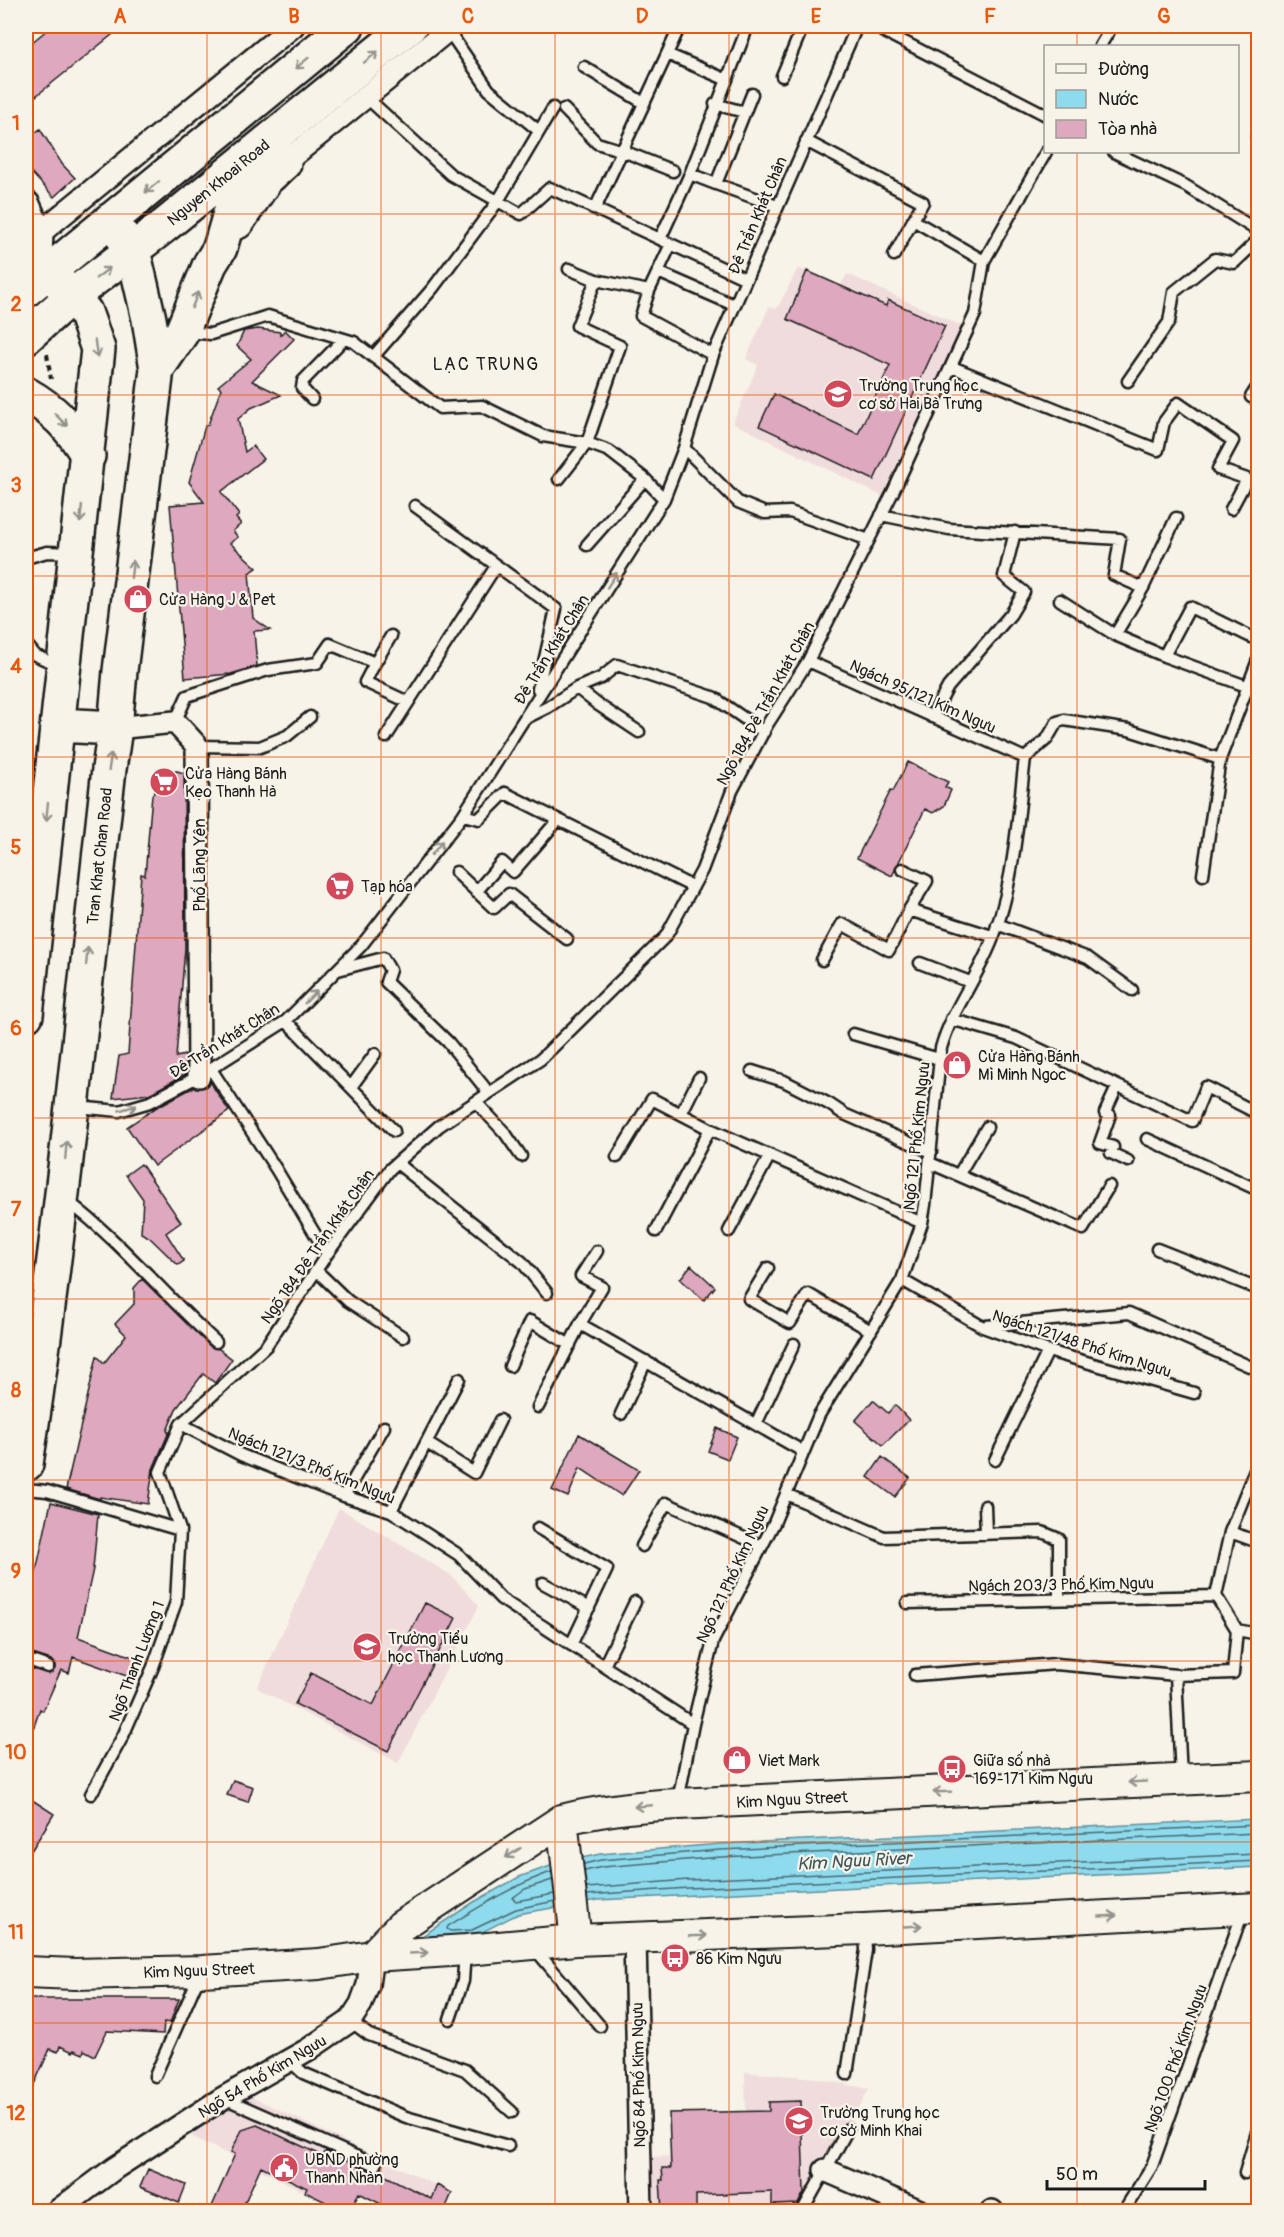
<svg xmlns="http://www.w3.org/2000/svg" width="1284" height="2237" viewBox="0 0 1284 2237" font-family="Pangolin,sans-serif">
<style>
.built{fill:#f0dcdc}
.water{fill:#8edbee;stroke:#608f9a;stroke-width:1.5}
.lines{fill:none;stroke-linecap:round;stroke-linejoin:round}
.shore{stroke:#4a6870;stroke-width:1.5}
.building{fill:#dea8bf;stroke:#1c1c1c;stroke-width:1.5}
.service-casing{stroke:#1c1c1c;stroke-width:15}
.minor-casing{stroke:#1c1c1c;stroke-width:26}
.tertiary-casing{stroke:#1c1c1c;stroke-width:32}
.secondary-casing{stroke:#1c1c1c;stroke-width:34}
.primary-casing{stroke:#1c1c1c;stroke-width:38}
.path{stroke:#1c1c1c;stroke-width:4;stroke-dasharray:6 4.5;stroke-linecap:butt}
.service{stroke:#f7f3e8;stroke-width:10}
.minor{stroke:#f7f3e8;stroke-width:21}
.tertiary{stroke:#f7f3e8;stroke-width:27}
.secondary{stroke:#f7f3e8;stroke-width:30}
.primary{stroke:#f7f3e8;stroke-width:33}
.oneway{stroke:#94928c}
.grid{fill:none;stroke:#e8590c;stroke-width:1.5;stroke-opacity:0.55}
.labels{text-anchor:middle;stroke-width:4.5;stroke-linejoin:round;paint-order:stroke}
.street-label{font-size:16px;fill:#1c1c1c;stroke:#f7f3e8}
.poi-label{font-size:16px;fill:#1c1c1c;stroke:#f7f3e8;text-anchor:start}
.neighbourhood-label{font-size:18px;letter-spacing:1.5px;fill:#1c1c1c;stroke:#f7f3e8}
.water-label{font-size:18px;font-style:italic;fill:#3e555b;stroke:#f7f3e8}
.neatline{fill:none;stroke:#e8590c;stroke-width:2}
.grid-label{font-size:20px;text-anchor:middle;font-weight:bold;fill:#e8590c}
</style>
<rect width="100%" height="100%" fill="#f7f3e8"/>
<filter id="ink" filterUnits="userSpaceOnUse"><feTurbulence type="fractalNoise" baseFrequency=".0167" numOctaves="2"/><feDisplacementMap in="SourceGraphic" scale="12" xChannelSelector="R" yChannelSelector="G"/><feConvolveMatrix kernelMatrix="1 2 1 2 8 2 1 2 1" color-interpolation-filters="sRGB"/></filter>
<g filter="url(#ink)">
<!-- built -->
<path class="built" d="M798,268l42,18 7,-12 115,52 -80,170 -149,-73 25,-58 -12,-6 23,-52 8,2z
M339,1508l112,67 28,31 -81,157 -141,-75z
M745,2072l70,6 54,11 -67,122h-147l-3,-54 95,-4z
M250,2096l202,97 -8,18 -52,-1 -33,-17 -10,18h-5l-159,-78z"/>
<!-- water -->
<path class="water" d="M1258,1819v48l-660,33 -80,14 -44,22 -58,4 58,-38 45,-25 40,-14 41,-9 120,-10z"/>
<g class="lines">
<!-- shore -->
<path class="shore" d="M584,1864l17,-4 119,-10 538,-25
M585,1871l17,-4 119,-10 537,-24
M551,1872c-37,13 -69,33 -103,54l-1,3 3,2 22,-1 44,-21 39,-8
M552,1880l-27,9 -13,9 4,3 38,-7
M587,1888l101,-8 570,-26
M587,1895l101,-7 570,-27"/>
</g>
<!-- building -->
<path class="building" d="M52,26h71l-87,70 -10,-14v-35z
M40,129l22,35 13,14 -21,19 -28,-30v-27z
M807,271l79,35 2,-6 57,26 -71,154 -115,-54 15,-32 84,40 32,-69 -103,-46z
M258,329l22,3v3l5,-5 9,9 -42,42 29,14 -30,13 -13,11 7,33 8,-6 10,13 -42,33 18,23 -3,3 5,6 -8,7 5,6 -8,6 27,25 -8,5 4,45 17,12 -16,1 3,35 -26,8 -46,4 -15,-173 34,-3 -15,-20 16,-56 3,-1 13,-36 -3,-3 33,-27 -14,-13 7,-15z
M908,762l40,20 -3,5 6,3 -7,16 -11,7 -8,-4 -33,67 -35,-18 34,-68 2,1z
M177,771l7,2 1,175 -9,109 9,-2 1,19 -37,20 -36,4 6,-42 9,-2 13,-180 4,1 7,-80 18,-23z
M210,1082l19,29 -75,55 -27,-39 30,-20 37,-20h11z
M141,1164l40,58 -15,11 18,28 -6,4 -29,-28 -8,-4 2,-34 -17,-24z
M691,1265l24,22 -11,13 -24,-21z
M142,1279l69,68 8,2 13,10 -17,24 -12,-9 -27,35 -9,22 2,1 -16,37 -5,35 -48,-7v2l-34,-10 31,-133 7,7 22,-28 -11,-11 19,-20v-16z
M873,1400l15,13 7,-8 14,15 -26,25 -28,-24z
M717,1428l20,9 -9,22 -20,-8z
M579,1434l60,36 -17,26 -42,-28 -12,29 -16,-7z
M882,1457l28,21 -15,19 -27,-20z
M51,1502l47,12 -5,55 -15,68 63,23 -6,19 -62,-22 -4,16 -8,-3 -18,41 -3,-2 -12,35h-2v-77l23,7 6,-5v-4l-4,-5 -25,-8v-34z
M425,1603l31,15 -68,133 -93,-47 16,-31 62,32z
M233,1780l20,7 -5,15 -21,-7z
M26,1796l28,18 -28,45z
M31,1999h148l-9,24 -6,-1 -1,12 -56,-3 -12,25 -11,-6 -1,4 -9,-4 -1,2 -13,-6 -2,6 -8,-3 -24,53v-93z
M801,2101l3,91 -6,12 -26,1v-13l-76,3v16h-34l-2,-31h3l-1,-12h9l-2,-55 100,-2v-9z
M257,2125l66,31 3,-5 47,21h5l53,27 6,-14 15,8 -6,14 9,4h-60l-36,-18 -10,18h-5l-39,-19 2,-4 -46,-22 -20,45h-31l25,-57 -4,-2 11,-22z
M148,2169l38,16 -7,18 -39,-16z"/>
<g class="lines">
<!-- service casing -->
<g class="service-casing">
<path id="service" d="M873,26l173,89
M448,30l41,60 50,41
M1100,46l12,-20
M667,54l58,25
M584,67l60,36
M782,76l21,-50
M366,97l85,78 70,39 29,-26 196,91
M715,104l29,8
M564,109l33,34 26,8 50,20
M1258,133l-1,4 1,1
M806,141l117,61 -29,53
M1114,152l72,34 72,45
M690,174l26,10 36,-90
M716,184l61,22
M595,209l85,-183
M913,220l71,41
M660,239l30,-65 58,-148
M569,269l27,11
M658,272l76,33
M649,291l-8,25 72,39
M186,332l25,2 57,-18 76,23 10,3 86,66 42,-2 61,30 44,7 22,8 36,28 19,20
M373,357l60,-69 65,-87 55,-93
M952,367l206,83 6,-28 14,-19 55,38 -15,28 29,10 -16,30
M1128,381l41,-59 5,-30 41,-33 19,4 24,-23
M1251,397l7,-11
M312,399l-10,-11 1,-7 41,-42
M684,448l54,54 27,11 25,-1 79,28
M559,479l28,-36 33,-97 -43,-20 19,-46 53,11 22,-47
M415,506l141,103 -18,80
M881,515l68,14 171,10 -6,36 29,13
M587,545l58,-66
M26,558l21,-6 25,1
M1060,600l55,35 49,21 85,31
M1115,635l28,-47 33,-70
M26,644l9,11 24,11
M1164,656l26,-49 61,30
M808,661l217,97
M375,663l-10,19 43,20
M577,688l20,16 42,28
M932,717l16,-30 63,-73 13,-22 -20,-16 11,-44
M526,718l22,-11 29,-19 24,-10 16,-13 96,32 51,35
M175,722l12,-26 81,-26 49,-7 13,-19 45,19 16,-27
M386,737l110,-171
M197,746l63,1 27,-11 23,-19
M463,815l16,4 26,-26 188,94
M902,869l25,12 -18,29 83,26
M456,872l38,36 15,-14 58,45
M1203,875l17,-116 38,-99
M476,892l26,-30 11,10 45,-52
M997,924l91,34 44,32
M822,960l20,-36 47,26 20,-40
M920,963l50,19
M338,970l45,-12 7,12 -4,12 62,60 41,51
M951,1019l65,19 176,83 14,-34 51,26 1,-2
M286,1021l108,110
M853,1034l86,25
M211,1069l65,100 51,85
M752,1071l32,10 45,23 15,10 87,38
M351,1087l24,-33
M1117,1087l-12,26 5,2 -10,28 13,4 -2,6 17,8
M476,1102l29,31 16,23
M77,1107l42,4 31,-9 49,-26 87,-55 75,-75 102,-131 201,-316 20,-51 29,-93 144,-329
M681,1114l18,-36
M1147,1139l111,51
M617,1157l35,-58 58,30 212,94
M397,1163l125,99 25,31
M930,1163l153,66 26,-43
M959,1174l28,-47
M66,1200c55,41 99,96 150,142
M656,1231l54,-102
M729,1231l41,-76
M1157,1249l101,40
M768,1268l-19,31 41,24 18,-29 63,37
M316,1270l32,31 55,36
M902,1280l81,47 65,24 146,42
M580,1324l22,-37 -21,-11 16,-25
M986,1326l143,-13 129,57
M510,1366l20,-45 40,24
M538,1407l42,-83 224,128
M621,1414l25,-53
M181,1424l60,31 103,41 47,15 68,44 42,44 192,125
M756,1424l38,-80
M427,1443l47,30 26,-53
M995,1460l53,-109
M26,1489l21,2 133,39
M786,1494l98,43 158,-5 17,7v61
M344,1496l40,-69
M985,1506l1,28
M391,1511l68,-132
M538,1528l69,41 -36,76
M1230,1532l28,10
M642,1546l24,-43 96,43
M543,1583l46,25
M907,1603l309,-7
M1237,1630l21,4
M26,1659l22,8
M604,1666l31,-64
M915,1675l141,-11 120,11 57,-2 4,-43 -21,-34 14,-64 28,-70
M1176,1675l5,102
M91,1794l32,-58 30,-69 23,-65 4,-72 -20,-58 21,-48 85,-78 61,-92 63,-85 49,-43 102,-67 125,-123 36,-66 30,-79 35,-66 41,-64 85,-169 82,-178 9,-53 62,-109
M678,1801l15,-77 20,-83 61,-118 45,-108 83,-135 20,-57 3,-18 16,-157c10,-35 31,-63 46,-96 27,-59 30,-129 38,-194l22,-19 10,-17 7,-2 65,10 91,29
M534,1948l66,78
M450,2019l13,-38 2,-30
M350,2021l19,14 96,35 47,42
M289,2060l14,13 103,44 102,29
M847,2074l19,-124 -1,-18
M155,2076l45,-102
M224,2098l152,67
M1245,2173l13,-44
M802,2212l46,-83
M1123,2212l29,-46 91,-254"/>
</g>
<!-- minor casing -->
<g class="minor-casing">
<path id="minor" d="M284,163l169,-137
M29,242l264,-216
M115,728l60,-6 22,24 2,330
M635,1939l6,273
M825,2170l97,42
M56,2212l59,-44 108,-70 86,-49 41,-28 11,-17 7,-19 4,-29
M992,2212v-1"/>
</g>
<!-- tertiary casing -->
<g class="tertiary-casing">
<path id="tertiary" d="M26,205l13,29 -1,20 12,18"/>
</g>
<!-- secondary casing -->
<g class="secondary-casing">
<path id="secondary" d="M562,1820l14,120
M372,1956l29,-30 161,-106c38,-10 77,-14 116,-16l580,-28
M26,1972l49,2 127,-3 117,-7 53,-8 94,-6 110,-10 288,-11 394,-21"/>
</g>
<!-- primary casing -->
<g class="primary-casing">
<path id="primary" d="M237,222l29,-43 18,-16 -17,-21
M26,290l321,-264
M26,337l46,-41 92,-70 246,-200
M157,369l25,-37 28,-68 10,-16 25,-87
M26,394c27,15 46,34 62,62
M58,725l57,3
M26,1015c22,-222 50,-444 72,-666l-13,-37 -35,-40
M26,1464c35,-231 57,-463 83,-695l6,-41 5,-57 37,-302 -8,-50 -16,-69 -23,-30"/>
</g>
<!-- path -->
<path class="path" d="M47,354l4,25"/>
<!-- service -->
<use href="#service" class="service"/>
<!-- minor -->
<use href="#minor" class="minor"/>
<!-- tertiary -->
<use href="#tertiary" class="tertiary"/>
<!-- secondary -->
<use href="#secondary" class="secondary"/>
<!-- primary -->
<use href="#primary" class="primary"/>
</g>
<!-- one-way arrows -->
<defs><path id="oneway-shaft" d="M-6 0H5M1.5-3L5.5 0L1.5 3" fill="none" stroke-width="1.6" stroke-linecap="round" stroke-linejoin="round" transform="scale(1.5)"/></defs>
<g class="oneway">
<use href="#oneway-shaft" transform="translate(371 57) rotate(-39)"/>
<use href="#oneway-shaft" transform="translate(302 63) rotate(141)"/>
<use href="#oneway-shaft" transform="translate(152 187) rotate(141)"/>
<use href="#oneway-shaft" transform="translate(103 273) rotate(-37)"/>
<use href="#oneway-shaft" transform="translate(195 300) rotate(-68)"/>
<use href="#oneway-shaft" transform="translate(96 349) rotate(82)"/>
<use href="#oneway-shaft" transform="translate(61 420) rotate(45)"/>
<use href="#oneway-shaft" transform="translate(81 514) rotate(96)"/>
<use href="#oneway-shaft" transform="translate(132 569) rotate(-83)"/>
<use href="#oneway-shaft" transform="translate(612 580) rotate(-57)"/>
<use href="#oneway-shaft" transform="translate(110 762) rotate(-81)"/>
<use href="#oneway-shaft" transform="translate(47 812) rotate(96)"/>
<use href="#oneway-shaft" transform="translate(437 848) rotate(-52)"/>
<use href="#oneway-shaft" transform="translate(87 956) rotate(-84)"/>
<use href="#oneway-shaft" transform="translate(311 997) rotate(-45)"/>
<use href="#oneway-shaft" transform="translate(128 1108) rotate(-16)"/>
<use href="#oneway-shaft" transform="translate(66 1150) rotate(-85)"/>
<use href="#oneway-shaft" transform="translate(1137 1782) rotate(177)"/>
<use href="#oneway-shaft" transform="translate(942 1792) rotate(178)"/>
<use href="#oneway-shaft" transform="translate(643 1806) rotate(175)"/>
<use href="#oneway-shaft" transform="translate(513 1853) rotate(147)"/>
<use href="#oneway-shaft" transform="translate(1108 1916) rotate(-3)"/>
<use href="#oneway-shaft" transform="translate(913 1926) rotate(-3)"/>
<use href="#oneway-shaft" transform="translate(698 1936) rotate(-2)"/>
<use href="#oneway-shaft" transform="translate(419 1953) rotate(-3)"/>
</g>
</g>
<!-- grid -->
<path class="grid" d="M207,26v2186M381,26v2186M555,26v2186M729,26v2186M903,26v2186M1077,26v20M1077,152v2060M26,214h1232M26,395h1232M26,576h1232M26,757h1232M26,938h1232M26,1118h1232M26,1299h1232M26,1480h1232M26,1661h1232M26,1842h1232M26,2023h1232"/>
<!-- icons -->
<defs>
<g id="school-disc" transform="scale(1.5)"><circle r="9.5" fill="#d1495b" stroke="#f7f3e8"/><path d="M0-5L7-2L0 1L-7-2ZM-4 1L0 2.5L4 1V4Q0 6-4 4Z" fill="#fff"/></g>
<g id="shop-disc" transform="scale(1.5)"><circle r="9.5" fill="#d1495b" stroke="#f7f3e8"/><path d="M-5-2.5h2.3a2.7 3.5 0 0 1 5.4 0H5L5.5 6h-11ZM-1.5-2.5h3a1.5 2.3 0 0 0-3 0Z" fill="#fff"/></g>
<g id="supermarket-disc" transform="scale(1.5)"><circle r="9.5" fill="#d1495b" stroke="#f7f3e8"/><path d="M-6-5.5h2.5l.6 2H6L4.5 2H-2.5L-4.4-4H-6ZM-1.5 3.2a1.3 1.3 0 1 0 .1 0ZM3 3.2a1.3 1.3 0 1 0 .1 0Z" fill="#fff"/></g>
<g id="bus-disc" transform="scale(1.5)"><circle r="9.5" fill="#d1495b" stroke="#f7f3e8"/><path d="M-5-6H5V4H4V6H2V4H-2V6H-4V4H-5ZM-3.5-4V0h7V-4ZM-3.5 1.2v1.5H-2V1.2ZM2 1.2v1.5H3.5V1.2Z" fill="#fff"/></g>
<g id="civic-disc" transform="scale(1.5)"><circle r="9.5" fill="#d1495b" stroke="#f7f3e8"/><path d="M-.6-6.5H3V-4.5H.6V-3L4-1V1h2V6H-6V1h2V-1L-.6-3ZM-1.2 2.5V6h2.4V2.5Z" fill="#fff"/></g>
</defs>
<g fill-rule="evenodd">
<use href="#school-disc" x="838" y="394"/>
<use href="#shop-disc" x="138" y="599"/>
<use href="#supermarket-disc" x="164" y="782"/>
<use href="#supermarket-disc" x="340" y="886"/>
<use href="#shop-disc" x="957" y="1065"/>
<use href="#school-disc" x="367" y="1647"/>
<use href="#shop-disc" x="737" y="1760"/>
<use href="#bus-disc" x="952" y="1769"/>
<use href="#bus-disc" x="675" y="1958"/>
<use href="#school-disc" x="799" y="2121"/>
<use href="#civic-disc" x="284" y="2168"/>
</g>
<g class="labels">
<!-- street labels -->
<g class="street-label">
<text transform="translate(218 182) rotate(-39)" y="6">Nguyen Khoai Road</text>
<text transform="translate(757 215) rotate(-67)" y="6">Đê Trần Khát Chân</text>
<text transform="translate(551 649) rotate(-58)" y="6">Đê Trần Khát Chân</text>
<text transform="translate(923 696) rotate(24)" y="6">Ngách 95/121 Kim Ngưu</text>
<text transform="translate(765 703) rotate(-61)" y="6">Ngõ 184 Đê Trần Khát Chân</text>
<text transform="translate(99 856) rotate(-84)" y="6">Tran Khat Chan Road</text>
<text transform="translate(199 865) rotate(-90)" y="6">Phố Lãng Yên</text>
<text transform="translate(224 1040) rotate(-32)" y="6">Đê Trần Khát Chân</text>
<text transform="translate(916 1136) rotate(-84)" y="6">Ngõ 121 Phố Kim Ngưu</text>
<text transform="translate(317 1246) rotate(-55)" y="6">Ngõ 184 Đê Trần Khát Chân</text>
<text transform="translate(1082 1343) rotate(18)" y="6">Ngách 121/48 Phố Kim Ngưu</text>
<text transform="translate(312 1465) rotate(22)" y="6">Ngách 121/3 Phố Kim Ngưu</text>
<text transform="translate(732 1574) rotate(-65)" y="6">Ngõ 121 Phố Kim Ngưu</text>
<text transform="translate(1061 1584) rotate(-1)" y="6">Ngách 203/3 Phố Kim Ngưu</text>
<text transform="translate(136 1661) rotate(-69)" y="6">Ngõ Thanh Lương 1</text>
<text transform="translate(792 1799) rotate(-3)" y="6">Kim Nguu Street</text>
<text transform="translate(199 1970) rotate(-2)" y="6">Kim Nguu Street</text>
<text transform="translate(1175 2058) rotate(-70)" y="6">Ngõ 100 Phố Kim Ngưu</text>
<text transform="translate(638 2075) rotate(-91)" y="6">Ngõ 84 Phố Kim Ngưu</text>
<text transform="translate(262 2076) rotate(-31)" y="6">Ngõ 54 Phố Kim Ngưu</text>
</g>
<!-- poi labels -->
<g class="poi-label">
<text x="859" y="391">Trường Trung học<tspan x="859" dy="18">cơ sở Hai Bà Trưng</tspan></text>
<text x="159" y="605">Cửa Hàng J &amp; Pet</text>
<text x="185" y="779">Cửa Hàng Bánh<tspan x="185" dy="18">Kẹo Thanh Hà</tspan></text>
<text x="361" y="892">Tạp hóa</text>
<text x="978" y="1062">Cửa Hàng Bánh<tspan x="978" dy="18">Mì Minh Ngoc</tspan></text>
<text x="388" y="1644">Trường Tiểu<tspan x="388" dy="18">học Thanh Lương</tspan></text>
<text x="758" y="1766">Viet Mark</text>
<text x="973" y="1766">Giữa số nhà<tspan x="973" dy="18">169-171 Kim Ngưu</tspan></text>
<text x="696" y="1964">86 Kim Ngưu</text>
<text x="820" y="2118">Trường Trung học<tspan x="820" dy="18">cơ sở Minh Khai</tspan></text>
<text x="305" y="2165">UBND phường<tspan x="305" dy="18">Thanh Nhàn</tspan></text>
</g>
<!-- neighbourhood labels -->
<g class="neighbourhood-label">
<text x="486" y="370">LẠC TRUNG</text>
</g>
<!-- water labels -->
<g class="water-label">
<text transform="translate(854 1861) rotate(-3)" y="6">Kim Nguu River</text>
</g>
</g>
<!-- margin -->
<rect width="1284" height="2237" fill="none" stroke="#f7f3e8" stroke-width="66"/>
<!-- legend -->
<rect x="1044" y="45" width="195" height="108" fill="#f7f3e8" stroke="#9f9d96" stroke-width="1.5"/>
<rect x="1056" y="64" width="30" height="9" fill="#f7f3e8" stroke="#9f9d96" stroke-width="1.5"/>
<text x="1098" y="75" font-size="18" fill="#1c1c1c">Đường</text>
<rect x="1056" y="90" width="30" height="18" fill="#8edbee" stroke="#9f9d96" stroke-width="1.5"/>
<text x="1098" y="105" font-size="18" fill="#1c1c1c">Nước</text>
<rect x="1056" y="120" width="30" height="18" fill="#dea8bf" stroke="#9f9d96" stroke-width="1.5"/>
<text x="1098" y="135" font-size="18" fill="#1c1c1c">Tòa nhà</text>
<!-- scale -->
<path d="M1047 2180v9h158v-9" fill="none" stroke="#1c1c1c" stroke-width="3"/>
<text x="1056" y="2180" font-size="18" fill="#1c1c1c" stroke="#f7f3e8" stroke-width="4.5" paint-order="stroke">50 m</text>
<rect x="33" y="33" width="1218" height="2171" class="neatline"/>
<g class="grid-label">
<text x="120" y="23">A</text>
<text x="294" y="23">B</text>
<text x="468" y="23">C</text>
<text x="642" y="23">D</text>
<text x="816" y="23">E</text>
<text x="990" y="23">F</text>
<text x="1164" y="23">G</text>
<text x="16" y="130">1</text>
<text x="16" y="311">2</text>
<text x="16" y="492">3</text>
<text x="16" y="673">4</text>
<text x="16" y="854">5</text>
<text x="16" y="1035">6</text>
<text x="16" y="1216">7</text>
<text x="16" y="1397">8</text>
<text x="16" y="1578">9</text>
<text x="16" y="1759">10</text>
<text x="16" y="1939">11</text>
<text x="16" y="2120">12</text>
</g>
</svg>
